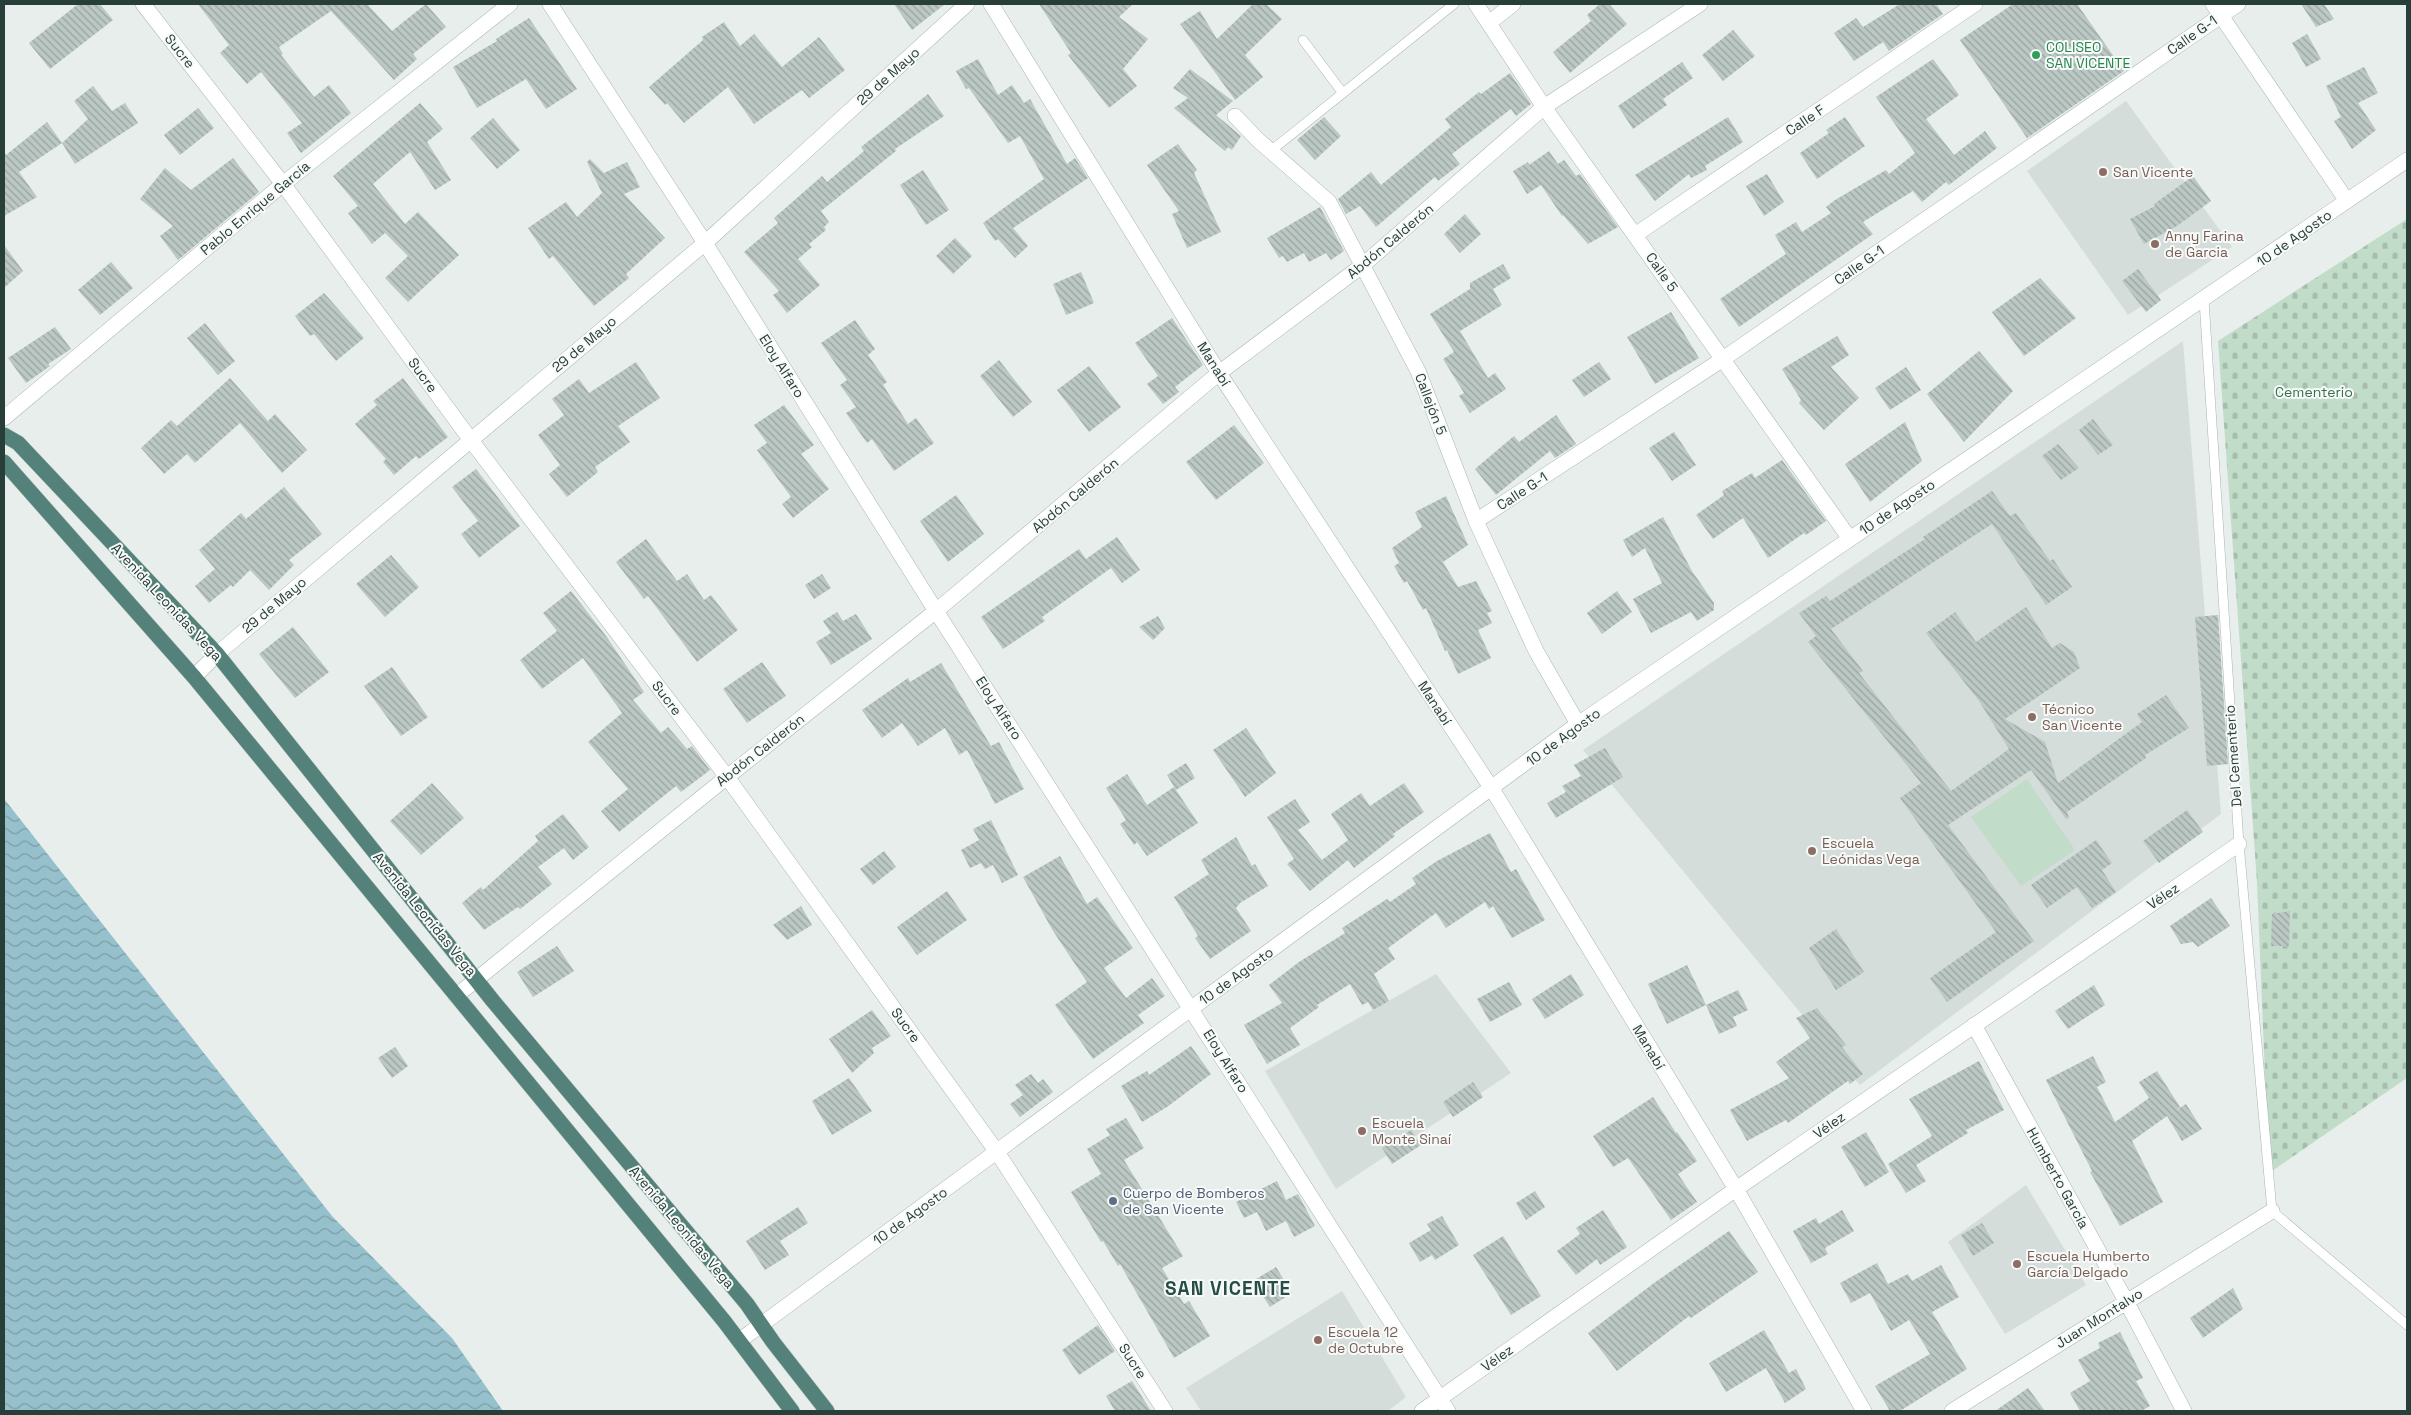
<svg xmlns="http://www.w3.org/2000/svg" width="2411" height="1415" viewBox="0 0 2411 1415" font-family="'Space Grotesk',sans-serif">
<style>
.built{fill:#d5ddda}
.cemetery{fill:url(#cemetery-stones)}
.park{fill:#c2dcca}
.water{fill:url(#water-waves)}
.building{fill:url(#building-back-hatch)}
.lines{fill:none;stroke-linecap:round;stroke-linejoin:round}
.service-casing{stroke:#aab6b2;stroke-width:10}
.minor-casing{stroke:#aab6b2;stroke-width:16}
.trunk-casing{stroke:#c3c9c8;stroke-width:16}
.service{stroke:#fff;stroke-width:9}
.minor{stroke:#fff;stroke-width:15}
.trunk{stroke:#54827a;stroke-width:15}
.leisure-dot{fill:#2e9e5b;stroke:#f7faf9;stroke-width:2}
.education-dot{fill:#8d6e63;stroke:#f7faf9;stroke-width:2}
.service-dot{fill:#5c6f8a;stroke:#f7faf9;stroke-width:2}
.labels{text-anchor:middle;stroke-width:4;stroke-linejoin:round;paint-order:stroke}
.street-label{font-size:14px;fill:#273e39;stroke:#f7faf9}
.leisure-label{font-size:14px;fill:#27864d;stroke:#f7faf9;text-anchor:start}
.education-label{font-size:14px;fill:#785e54;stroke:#f7faf9;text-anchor:start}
.park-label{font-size:14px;fill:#36704f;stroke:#f7faf9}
.service-label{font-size:14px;fill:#4e5e75;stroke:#f7faf9;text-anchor:start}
.district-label{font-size:19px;font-weight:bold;letter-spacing:1px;fill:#254e46;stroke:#f7faf9}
</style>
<defs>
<pattern id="cemetery-stones" width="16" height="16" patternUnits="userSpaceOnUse" patternTransform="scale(1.25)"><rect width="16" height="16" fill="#c2dcca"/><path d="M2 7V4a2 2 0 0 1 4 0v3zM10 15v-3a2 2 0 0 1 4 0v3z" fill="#a7beae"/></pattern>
<pattern id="water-waves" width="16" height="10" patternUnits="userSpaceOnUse" patternTransform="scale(1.25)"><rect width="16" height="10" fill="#96c1cc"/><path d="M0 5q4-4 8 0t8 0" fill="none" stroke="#7a9ea7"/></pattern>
<pattern id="building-back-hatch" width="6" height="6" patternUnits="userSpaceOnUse" patternTransform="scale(1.25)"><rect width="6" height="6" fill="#bcc8c4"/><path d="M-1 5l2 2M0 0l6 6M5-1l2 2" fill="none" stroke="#99a4a0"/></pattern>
</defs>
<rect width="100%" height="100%" fill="#e7eeeb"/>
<!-- built -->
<path class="built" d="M2126,101l106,146 -104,68 -101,-144z
M2183,341l38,473 -361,271 -277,-335z
M1436,974l75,99 -175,116 -71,-118z
M2026,1185l60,100 -81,49 -57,-92z
M1342,1291l64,106 -18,14h-187l-15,-23z"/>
<!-- cemetery -->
<path class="cemetery" d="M2407,219v859l-138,95 -12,-291 -39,-541z"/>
<!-- park -->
<path class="park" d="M2027,779l48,71 -54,36 -50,-69z"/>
<!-- water -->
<path class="water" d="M5,800l327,416 120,122 51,73h-499z"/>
<!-- building -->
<path class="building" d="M78,4h22l13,16 -63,49 -21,-26z
M198,4h169l25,27 34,-27 20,23 -33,27 4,5 -23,21 -63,-69 -52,36 4,7 -2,1 33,42 15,-12 22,28 -50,40 -14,-20 15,-10 -41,-51 -14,12 -27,-31 9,-8z
M894,4h51l-33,26z
M1039,4h94l-14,13 29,22 -25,30 14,17 -28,22 -41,-53 3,-2z
M1253,4h13l16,15 -37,36 18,22 -28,23 -55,-76 20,-13 17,28z
M1600,4h9l18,20 -57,49 -17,-21 38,-31 -4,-6z
M1900,4h36l7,10 -54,37 -6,-9 -29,19 -20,-28 22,-15 7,9z
M2013,4h64l47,67 -97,67 -67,-98z
M2301,4h23l10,15 -18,8z
M529,18l48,71 -31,20 -20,-30 -49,29 -24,-41 44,-26 -1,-2z
M724,22l16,24 14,-12 28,33 37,-30 26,33 -36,28 -7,-8 -48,34 -26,-37 -44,36 -17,-20 -2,2 -16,-18 54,-47 -1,-3z
M1733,30l22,26 -32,25 -21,-26z
M2307,34l14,25 -15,8 -14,-24z
M978,59l20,36 14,-10 12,18 6,-4 37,65 8,-6 13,20 -75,50 15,18 -13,12 -17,-19 -3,2 -12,-18 61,-44 -24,-43 -12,7 -39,-55 -3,1 -10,-18z
M1933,59l26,36 -33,24 28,36 31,-24 12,17 -48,37 -3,-3 -24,20 -9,-11 -50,31 10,12 -134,93 -19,-28 66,-45 -11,-19 21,-13 6,10 29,-19 -5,-6 9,-7 51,-30 3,4 26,-21 -39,-56z
M1682,62l11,16 -30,21 4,6 -34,24 -15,-23z
M2364,67l14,26 -20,10 18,27 -24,19 -18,-28 7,-4 -15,-31z
M1190,69l43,32 -17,14 25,21 -9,14 -4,-3 -3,4 -51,-43 14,-10 -15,-10z
M1510,73l21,31 -15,12 -5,-7 -59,45 8,10 -22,17 -3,-4 -59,50 -16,-21 -14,8 -8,-15 33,-27 10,13 70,-58 -6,-8 34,-27 2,2z
M93,86l19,25 13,-8 13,20 -63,41 -13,-21 26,-24 -14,-18z
M928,94l16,22 -49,33 1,2 -75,60 8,11 -5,5 2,3 -17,14 3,3 -14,12 22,26 -33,28 -14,-18 6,-4 -35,-39 34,-29 -4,-5 48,-42 5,6 37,-31 -3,-4z
M420,103l23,26 -16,13 24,38 -16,10 -25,-38 -37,32 32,40 13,-12 41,43 -51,47 -23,-24 23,-22 -23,-23 -13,11 -24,-31 10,-7 -25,-30z
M198,108l16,20 -34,27 -16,-20z
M1324,117l17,19 -26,24 -18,-20z
M1728,117l15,25 -38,24 2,4 -16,8 -2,-4 -34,27 -20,-26z
M1845,117l20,29 -48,33 -17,-26 29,-20 -3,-3z
M493,118l27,32 -23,19 -27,-31z
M47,122l15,21 -43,29 18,25 -33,19v-64l2,3z
M1178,144l19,26 -3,3 27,59 -34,16 -15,-34 7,-3 -32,-46z
M1549,151l9,13 6,-4 12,16 4,-2 38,53 -30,17 -25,-29 -1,1 -21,-31 -14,9 -14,-23 15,-9 1,3z
M233,158l26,34 -81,68 -18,-24 13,-10 -33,-27 25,-31 26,22z
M590,159l14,14 23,-11 13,25 -16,7 41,44 -39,36 3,4 -35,28 -41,-50 -4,3 -21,-31 38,-26 11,15 25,-24 -15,-31z
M923,170l26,40 -23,15 -26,-40z
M1767,174l17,28 -20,14 -18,-30z
M2193,176l18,25 -34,25 -33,18 -14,-25 25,-13 -1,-2z
M1320,207l24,44 -13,9 -5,-7 -17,9 -5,-9 -17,9 -4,-6 -4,2 -12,-20z
M1465,214l16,20 -21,19 -16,-19z
M955,238l17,18 -19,18 -17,-18z
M4,245l19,26 -19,17z
M111,262l22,26 -33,27 -22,-25z
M1503,264l8,14 -18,11 9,16 -42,26 28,47 7,-5 11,16 -36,24 -11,-17 5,-3 -21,-34 11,-7 -24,-38 40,-25v-6z
M2138,269l23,31 -15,12 -24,-31z
M1081,272l13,31 -28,12 -13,-31z
M2040,278l36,40 -52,38 -32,-44z
M324,293l40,45 -28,23 -22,-27 -4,2 -15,-20z
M1671,312l28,46 -44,26 -28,-47z
M1172,318l31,47 -28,22 4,5 -16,12 -16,-20 11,-8 -23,-33z
M855,320l20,29 -7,6 19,27 -4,3 25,39 8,-6 18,25 -40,28 -22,-32 -5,4 -21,-30 10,-6 -16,-22 7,-5 -26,-37z
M205,323l30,38 -17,14 -31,-37z
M55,327l16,22 -23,15 2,2 -24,17 -18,-25z
M1837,336l12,19 -18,12 28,31 -35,32 -25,-27 2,-3 -19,-31z
M1979,351l34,40 -49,51 -37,-48z
M999,360l33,42 -19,15 -33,-41z
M636,362l24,36 -42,28 12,16 -35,25 3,5 -31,25 -18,-23 11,-9 -22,-30 26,-20 -12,-16 27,-20 10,14z
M1599,362l12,17 -27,18 -12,-17z
M1089,366l32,41 -32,25 -32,-42z
M1906,367l15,23 -31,20 -15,-22z
M230,378l38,43 7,-7 32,36 -25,23 -42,-50 -45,40 -8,-9 -23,20 -23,-26 30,-28 6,6z
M403,378l45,59 -29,22 -3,-3 -22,19 -11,-13 3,-3 -31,-35 22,-19 -4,-4z
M784,405l30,40 -13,9 28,35 -36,29 -11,-14 9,-7 -34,-47 10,-7 -13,-18z
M1556,415l20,29 -21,14 -5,-7 -54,44 -21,-26 39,-33 5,6z
M2093,419l20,26 -15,10 -19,-25z
M1905,422l17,39 -52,41 -25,-38z
M1234,425l30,38 -48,37 -30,-38z
M1674,432l22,33 -24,16 -23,-33z
M2058,444l21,24 -18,12 -19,-24z
M1782,460l44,61 -20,14 -2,-2 -36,25 -25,-40 -30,21 -17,-24 28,-20 -2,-4 30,-18 3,5z
M476,469l44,57 -41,32 -18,-24 17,-13 -26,-34z
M284,487l38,47 -33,26 5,5 -25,25 -19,-20 -17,17 -2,-2 -22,18 -14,-17 20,-17 -16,-19 42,-37 5,6z
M1992,491l18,25 6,-3 34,48 3,-2 19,28 -26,18 -54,-81 -161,105 32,42 -4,2 92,118 58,-42 -30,-48 -53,-68 29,-21 21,30 50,-35 26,41 8,-5 14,9 6,16 -75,51 40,23 13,41 84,-61 -5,-8 29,-19 23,33 -44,27 1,3 -79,54 2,6 -3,1 -35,-49 -83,55 86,116 -87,61 -17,-24 66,-46 -96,-134 21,-15 -113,-141 8,-6 -17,-23 27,-17 4,5 95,-62 -2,-2z
M956,495l28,39 -36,28 -28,-41z
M1446,496l22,49 -25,17 15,25 18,-6 16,30 -5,2 5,10 -14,7 13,28 -33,16 -11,-24 -2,1 -19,-43 -3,2 -16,-29 -3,2 -10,-17 5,-3 -7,-15 30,-21 -7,-15z
M1663,517l29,54 22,32v7l-17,11 -6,-9 -40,21 -18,-34 29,-16 -17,-35 -13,9 -9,-17z
M1117,537l23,33 -18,13 -11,-15 -69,49 3,4 -42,28 -22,-32 98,-68 7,10z
M646,539l31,42 10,-7 17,26 7,-5 27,35 -41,32 -49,-66 -4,3 -28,-37z
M391,555l28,32 -34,30 -29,-33z
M822,574l9,14 -17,11 -9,-14z
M571,591l35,45 38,56 -11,8 28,33 7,-6 19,22 5,-3 18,24 -29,22 -5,-6 -57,46 -18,-21 27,-22 -40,-47 34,-29 -39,-55 -41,31 -22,-29 37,-29 -14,-18z
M1617,591l15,21 -30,22 -15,-21z
M837,612l6,9 13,-7 16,25 -41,26 -15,-23 15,-9 -8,-12z
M2218,615l10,149 -21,2 -12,-149z
M1158,616l7,12 -12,12 -14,-13z
M293,627l36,45 -34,26 -36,-44z
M762,662l24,34 -39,27 -24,-34z
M941,663l50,83 8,-4 25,47 -29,15 -28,-54 -8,5 -14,-27 -27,18 -16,-23 -20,15 -20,-28 46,-32 2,4z
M392,667l36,50 -27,19 -37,-50z
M1246,728l30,45 -31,24 -32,-47z
M1605,748l18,29 -67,41 -9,-15 19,-11 -4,-6 19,-10 -7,-11z
M1186,763l9,15 -19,12 -9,-15z
M1127,774l20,31 27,-18 24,36 -51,33 -10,-14 -3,3 -14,-21 6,-4 -20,-32z
M432,783l32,35 -43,37 -31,-34z
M1404,783l20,29 -31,22 2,2 -41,32 -6,-8 -38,31 -23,-27 7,-5 -27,-42 28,-18 15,23 -12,8 24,30 26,-20 -17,-26 30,-21 9,13z
M2187,810l16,22 -44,31 -16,-22z
M563,814l26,33 -16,13 -9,-12 -26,19 14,17 -32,25 -2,-2 -34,23 -22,-27 19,-16 2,3 55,-49 -3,-5z
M991,820l27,55 -16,8 -9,-18 -8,4 -4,-6 -11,5 -9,-18 18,-10 -6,-11z
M1490,833l21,39 5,-3 29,51 -33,18 -19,-32 -4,3 -4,-7 -39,26 -10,-15 -48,35 7,11 -21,15 15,27 -16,9 -5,-8 -6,3 -12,-21 -33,21 2,2 -29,21 10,17 -33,19 -23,-39 38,-22 -13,-18 30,-23 46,-29 -3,-5 45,-29 3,3 26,-18 -4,-6 25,-17z
M1236,837l16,29 3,-2 13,22 -28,17 -4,5 15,23 -41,28 -15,-21 3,-2 -24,-39 35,-23 -8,-14z
M2096,840l16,23 -10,7 14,22 -24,16 -15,-21 -30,21 -16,-23z
M884,851l12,16 -23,18 -13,-16z
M1060,856l27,48 10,-7 36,51 -29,20 22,30 26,-20 13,18 -27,19 6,8 -51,36 -38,-54 32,-23 -34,-51 -30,-54z
M947,891l20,29 -50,35 -20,-28z
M2211,898l19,28 -32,21 -5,-5 -12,2 -11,-18z
M801,906l11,19 -25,15 -14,-15z
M2290,911l-1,35h-18l1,-32z
M1836,929l28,43 -28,18 -27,-42z
M557,946l17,25 -41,26 -16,-25z
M1687,965l19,40 -39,19 -19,-40z
M1571,974l13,21 -39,24 -13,-20z
M1509,982l13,23 -32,17 -13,-23z
M2094,985l11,20 -37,24 -13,-18z
M1738,990l10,20 -15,7 4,9 -18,8 -13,-29z
M1817,1008l29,37 -4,2 21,27 -13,10 -2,-3 -60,42 -2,-3 -39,21 -17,-31 59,-32 -13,-16 34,-24 -14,-20z
M872,1010l19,26 -19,12 2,5 -22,20 -23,-34z
M1191,1046l20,28 -44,33 -25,15 -21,-36 26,-15 2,4z
M395,1047l13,19 -16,12 -14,-20z
M2093,1056l13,26 -9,5 18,35 34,-24 -10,-16 18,-11 23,36 -5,4 11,-7 16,25 -20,12 -15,-25 -35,25 31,61 -43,24 -30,-54 2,-1 -46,-91z
M1979,1061l25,49 -38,20 2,3 -52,32 10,16 -20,12 -18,-29 44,-28 -23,-37z
M1031,1074l7,9 5,-4 10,13 -33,25 -10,-13 13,-9 -8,-10z
M849,1078l23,33 -40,24 -20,-34z
M1473,1082l10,15 -30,20 -10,-15z
M1653,1097l23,36 1,-1 20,29 -19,13 19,28 -26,18 -43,-62 -15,9 -20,-31z
M1126,1118l18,30 -20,12 59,96 -21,12 22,36 5,-3 21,35 -36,22 -54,-94 -2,2 -15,-25 -2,1 -30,-50 30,-18 -14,-25 23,-14 -4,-6z
M1411,1130l10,15 -29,19 -10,-16z
M1866,1132l23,40 -24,15 -24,-40z
M1277,1181l9,19 12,-6 17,32 -21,11 -8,-16 -20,10 -9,-19 -13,6 -8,-16z
M1535,1191l10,16 -19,13 -10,-17z
M798,1207l10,16 -28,18 9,14 -24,15 -19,-29z
M1603,1210l24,37 -27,18 -3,-6 -21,16 -19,-24 23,-17 -4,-6z
M1842,1210l12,21 -29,17 3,6 -17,9 -18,-32 23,-13 3,6z
M1442,1216l17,29 -24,15 -3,-5 -12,7 -11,-19 22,-13 -4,-6z
M1982,1223l12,20 -21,13 -12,-21z
M1729,1231l29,41 -67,46 -2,-2 -72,55 -29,-38 66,-50z
M1503,1236l38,60 -30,19 -38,-60z
M1877,1263l11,21 20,-10 4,7 29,-16 18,32 -27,15 35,57 -67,42h-10l-15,-25 55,-32 -21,-34 -18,11 -21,-38 -19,10 -11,-20z
M1276,1267l16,26 -22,14 -17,-26z
M2233,1288l10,21 -40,29 -13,-20z
M1098,1325l17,26 -36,24 -17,-25z
M1764,1330l25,43 7,-4 10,20 -21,14 -19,-35 -40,24 -17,-29z
M2120,1332l23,46 -7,3 14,25 -9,5h-61l-10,-18 20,-12 -12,-21 22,-12 -2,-5z
M1132,1381l19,30h-36l-9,-15z
M2028,1388l17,23h-50z"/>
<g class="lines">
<!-- service casing -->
<g class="service-casing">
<path id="service" d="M1303,40l39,52
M1272,150l182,-146
M2204,300l35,544 33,367 135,114"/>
</g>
<!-- minor casing -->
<g class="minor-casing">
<path id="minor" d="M143,4l140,180 187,255 257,338 270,375 168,259
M550,4l155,239 231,368 512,800
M991,4l228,369 273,416 244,400 128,222
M1476,4l68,103 306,432
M2213,4l134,197
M1489,23l24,-19
M1235,116l23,24 71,62 89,169 58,150 60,130 42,73
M1635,235l340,-231
M4,418l279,-234 227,-180
M1476,521l247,-162 515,-355
M194,677l23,-23 488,-411 262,-239
M456,996l271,-219 209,-166 283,-238 144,-108 181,-158 156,-103
M1974,1025l152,276 58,110
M739,1341l839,-617 829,-564
M1422,1411l314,-222 503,-345
M1952,1411l320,-200"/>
</g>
<!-- trunk casing -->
<g class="trunk-casing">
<path id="trunk" d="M4,435l14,8 199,211 276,347 254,303 26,38 54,69
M4,462l190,215 530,644 68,90"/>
</g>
<!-- service -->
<use href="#service" class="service"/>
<!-- minor -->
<use href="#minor" class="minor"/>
<!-- trunk -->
<use href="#trunk" class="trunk"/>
</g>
<!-- markers -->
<circle class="leisure-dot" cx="2036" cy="55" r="5"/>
<g class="education-dot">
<circle cx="2103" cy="172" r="5"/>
<circle cx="2155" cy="244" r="5"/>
<circle cx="2032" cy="717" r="5"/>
<circle cx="1812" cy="851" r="5"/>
<circle cx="1362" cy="1131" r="5"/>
<circle cx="2017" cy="1264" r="5"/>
<circle cx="1318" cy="1340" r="5"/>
</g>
<circle class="service-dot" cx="1113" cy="1201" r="5"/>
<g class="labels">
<!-- street labels -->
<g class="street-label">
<text transform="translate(2192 35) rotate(-35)" y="5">Calle G-1</text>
<text transform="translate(180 51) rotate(52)" y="5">Sucre</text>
<text transform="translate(888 76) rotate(-42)" y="5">29 de Mayo</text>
<text transform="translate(1805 120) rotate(-34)" y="5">Calle F</text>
<text transform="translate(255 208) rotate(-40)" y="5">Pablo Enrique García</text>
<text transform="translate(2294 238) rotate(-35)" y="5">10 de Agosto</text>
<text transform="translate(1390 241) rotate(-40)" y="5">Abdón Calderón</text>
<text transform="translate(1859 265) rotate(-35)" y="5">Calle G-1</text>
<text transform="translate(1662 272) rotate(55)" y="5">Calle 5</text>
<text transform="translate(584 344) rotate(-40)" y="5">29 de Mayo</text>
<text transform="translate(1214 364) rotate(58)" y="5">Manabí</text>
<text transform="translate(782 366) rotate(58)" y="5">Eloy Alfaro</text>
<text transform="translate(423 375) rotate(54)" y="5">Sucre</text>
<text transform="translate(1431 404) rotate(69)" y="5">Callejón 5</text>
<text transform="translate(1522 491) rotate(-33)" y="5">Calle G-1</text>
<text transform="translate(1075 495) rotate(-40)" y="5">Abdón Calderón</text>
<text transform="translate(1897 507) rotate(-34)" y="5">10 de Agosto</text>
<text transform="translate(167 602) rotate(47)" y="5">Avenida Leonidas Vega</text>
<text transform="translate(274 605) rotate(-40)" y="5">29 de Mayo</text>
<text transform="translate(667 698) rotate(53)" y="5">Sucre</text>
<text transform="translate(1435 703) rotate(57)" y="5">Manabí</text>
<text transform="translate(999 708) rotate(57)" y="5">Eloy Alfaro</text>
<text transform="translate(1563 737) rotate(-36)" y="5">10 de Agosto</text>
<text transform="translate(760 750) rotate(-38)" y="5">Abdón Calderón</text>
<text transform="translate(2233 756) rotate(-94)" y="5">Del Cementerio</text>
<text transform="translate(2163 896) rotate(-34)" y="5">Vélez</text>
<text transform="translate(425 914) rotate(51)" y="5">Avenida Leonidas Vega</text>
<text transform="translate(1236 976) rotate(-36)" y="5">10 de Agosto</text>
<text transform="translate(906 1025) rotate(54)" y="5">Sucre</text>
<text transform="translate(1649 1047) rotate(59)" y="5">Manabí</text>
<text transform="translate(1226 1061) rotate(58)" y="5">Eloy Alfaro</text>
<text transform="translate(1829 1125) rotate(-35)" y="5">Vélez</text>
<text transform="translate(2058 1178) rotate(61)" y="5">Humberto García</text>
<text transform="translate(910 1216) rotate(-36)" y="5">10 de Agosto</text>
<text transform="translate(682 1227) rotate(50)" y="5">Avenida Leonidas Vega</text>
<text transform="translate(2099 1318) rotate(-32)" y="5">Juan Montalvo</text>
<text transform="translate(1497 1358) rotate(-35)" y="5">Vélez</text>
<text transform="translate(1133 1361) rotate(57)" y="5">Sucre</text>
</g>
<!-- leisure labels -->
<g class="leisure-label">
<text x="2046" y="52">COLISEO<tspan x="2046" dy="16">SAN VICENTE</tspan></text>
</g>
<!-- education labels -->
<g class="education-label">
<text x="2113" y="177">San Vicente</text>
<text x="2165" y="241">Anny Farina<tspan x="2165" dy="16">de Garcia</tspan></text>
<text x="2042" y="714">Técnico<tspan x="2042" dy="16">San Vicente</tspan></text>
<text x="1822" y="848">Escuela<tspan x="1822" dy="16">Leónidas Vega</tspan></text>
<text x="1372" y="1128">Escuela<tspan x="1372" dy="16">Monte Sinaí</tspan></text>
<text x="2027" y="1261">Escuela Humberto<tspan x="2027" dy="16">García Delgado</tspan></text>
<text x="1328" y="1337">Escuela 12<tspan x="1328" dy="16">de Octubre</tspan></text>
</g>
<!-- park labels -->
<g class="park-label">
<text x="2314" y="397">Cementerio</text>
</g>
<!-- service labels -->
<g class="service-label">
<text x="1123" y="1198">Cuerpo de Bomberos<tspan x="1123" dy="16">de San Vicente</tspan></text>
</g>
<!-- district labels -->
<g class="district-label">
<text x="1228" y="1295">SAN VICENTE</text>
</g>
</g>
<!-- border -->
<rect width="2411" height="1415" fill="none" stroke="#273e39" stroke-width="10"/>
</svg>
